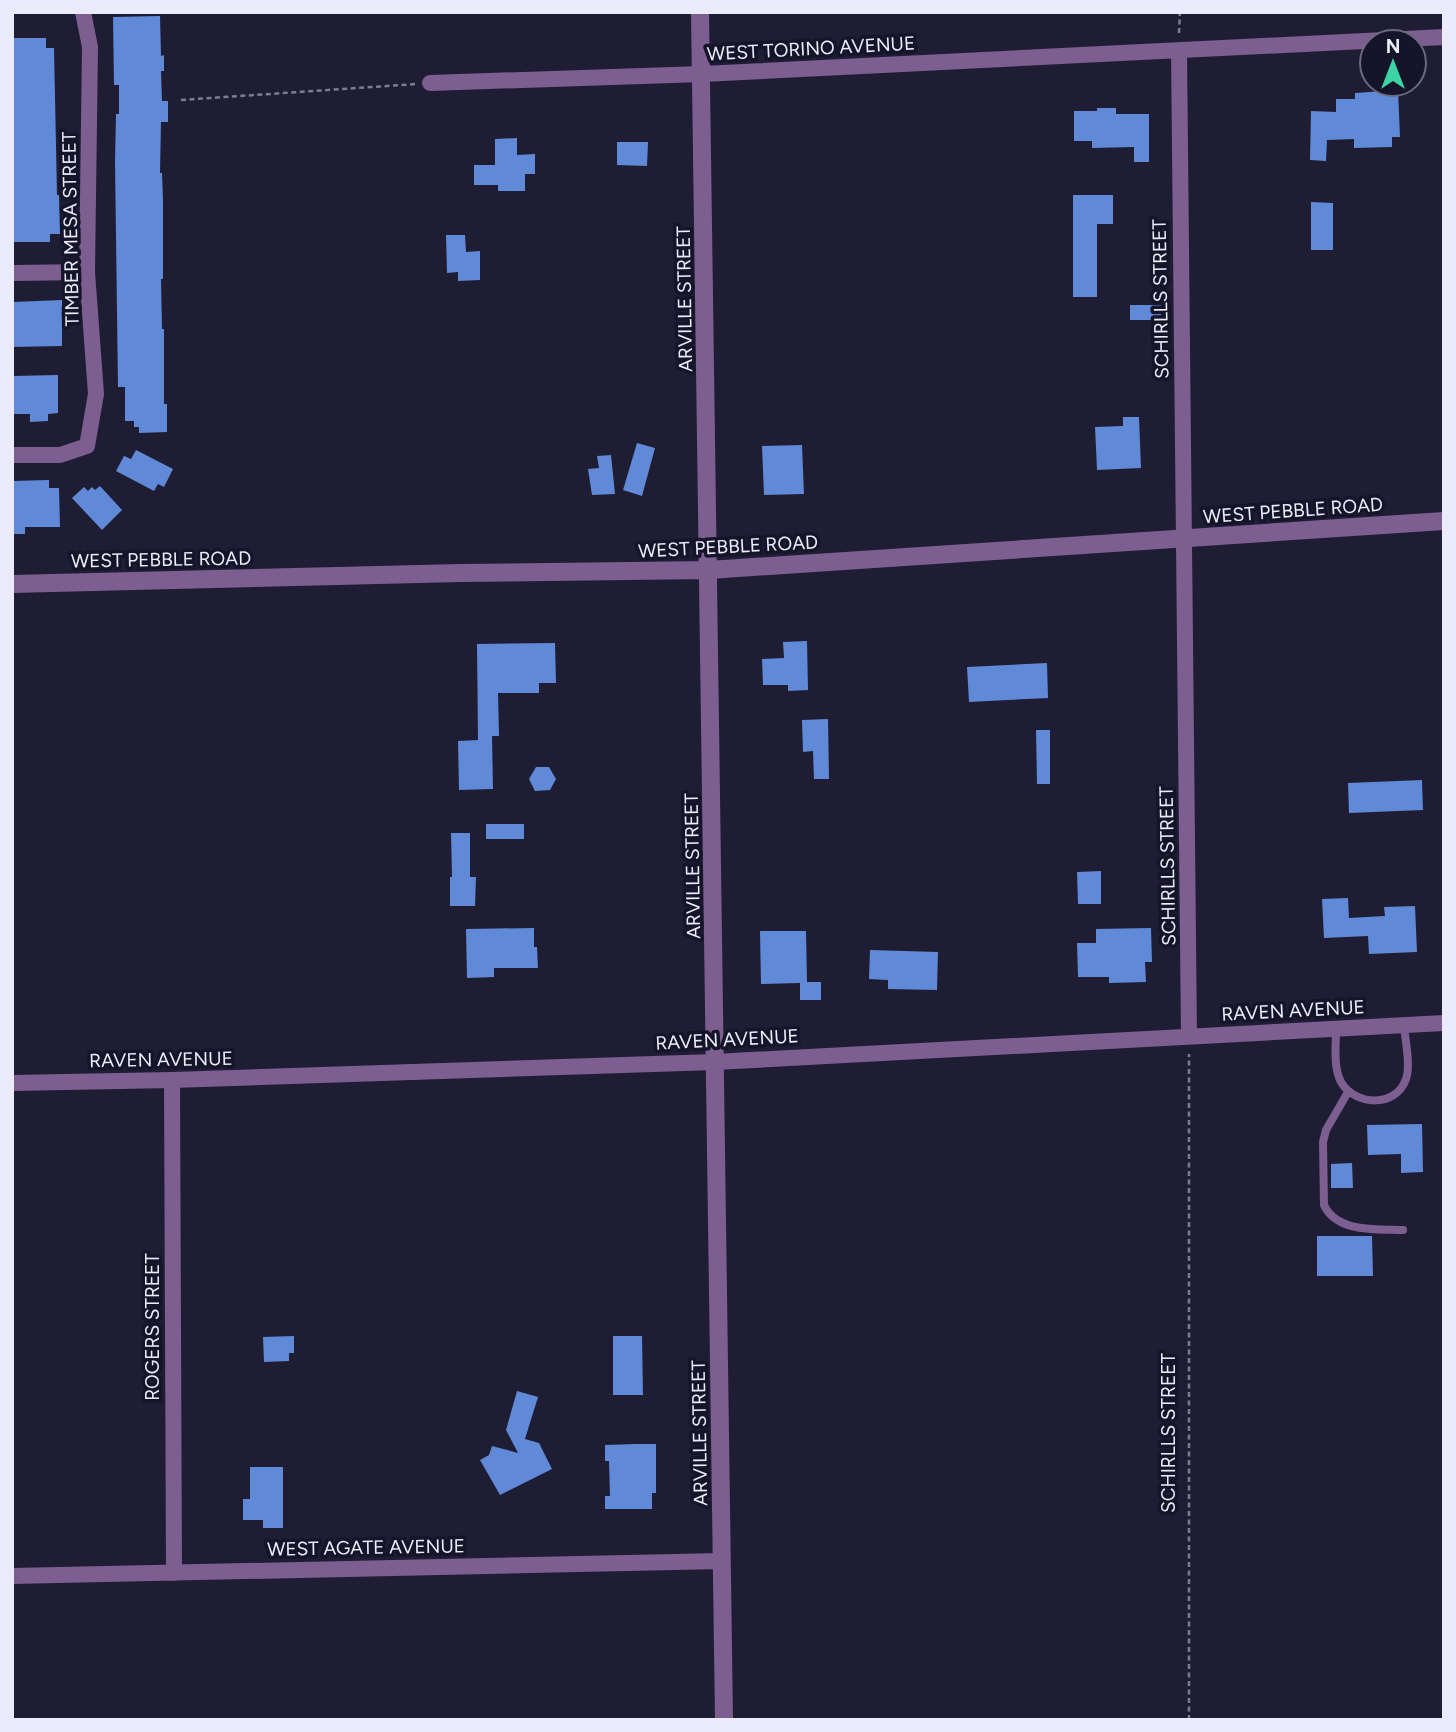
<svg xmlns="http://www.w3.org/2000/svg" width="1456" height="1732" viewBox="0 0 1456 1732" font-family="Figtree,sans-serif">
<style>
.building{fill:#6089d7}
.lines{fill:none;stroke-linecap:round;stroke-linejoin:round}
.path{stroke:#7d7c90;stroke-width:2.5;stroke-dasharray:5 3.5;stroke-linecap:butt}
.service{stroke:#7c5e91;stroke-width:8}
.minor{stroke:#7c5e91;stroke-width:16}
.tertiary{stroke:#7c5e91;stroke-width:18}
.labels{text-anchor:middle;stroke-width:7;stroke-linejoin:round;paint-order:stroke}
.street-label{font-size:19px;fill:#ebebfb;stroke:#161429}
</style>
<rect width="100%" height="100%" fill="#1f1d34"/>
<!-- building -->
<path class="building" d="M160,16l1,40 3,-1v16h-3l1,30h6v21h-7l-1,51h2l1,27v79h-2l1,50h2v75h3v28l-28,1v-6h-5v-6h-9v-34h-7l-3,-225 1,-48h3v-29h-5l-1,-68z
M12,38h34v10h8l3,147h2l1,39h-10v8h-38v-93h2z
M1398,90l2,47h-8v10l-38,1v-9l-27,1 -1,21 -16,-1 1,-49 25,1v-13h19v-6z
M1097,108h19v6h33v48h-15v-15l-42,1v-7h-18v-30h23z
M517,138v17l18,-1v20h-10v17h-27v-6h-24v-20h21v-26z
M617,142h31l-1,24 -30,-1z
M1073,195h40v29h-16v73h-24z
M1311,202l22,1v47h-22z
M446,235h19l1,17 14,-1v29l-22,1v-9l-11,1z
M62,300v46l-50,1v-45z
M1130,305h31v15h-31z
M58,375v38l-10,1v7l-18,1v-8h-18v-38z
M1123,417h16l2,51 -44,2 -2,-43 28,-1z
M637,443l18,5 -13,48 -19,-6z
M802,445l2,49 -40,1 -2,-49z
M136,450l37,19 -9,18 -6,-3 -4,7 -38,-20 8,-15 7,3z
M611,455l4,39 -23,1 -4,-26 11,-1 -2,-12z
M49,480v8h10l1,39h-35v7h-13v-53z
M100,486l22,24 -20,20 -30,-32 12,-11 4,4 4,-4 3,3z
M807,641l1,49 -20,1v-6h-25l-1,-26 22,-1 -1,-16z
M555,643l1,40h-17v10h-41l1,43h-7l1,53 -34,1 -1,-49 20,-1 -1,-96z
M1047,663l1,35 -79,4 -2,-35z
M828,719l1,60h-15l-1,-28 -10,1 -1,-32z
M1036,730h14v54h-13z
M536,767h13l7,12 -6,11 -15,1 -6,-12z
M1422,780l1,30 -74,3 -1,-30z
M486,824h38v15h-38z
M451,833h19v44h6l-1,29h-25v-29h2z
M1101,871v33h-23l-1,-32z
M1348,898l1,20 36,-2 -1,-9 31,-1 2,46 -48,2 -1,-18 -44,2 -2,-39z
M534,928v19h3l1,21h-44v9l-27,1 -1,-49z
M1151,928l1,34h-7l1,20 -37,1v-6h-31l-1,-34h19v-14z
M760,931h46l1,51h14v18h-21v-17l-39,1z
M870,950l68,2 -1,38 -49,-1v-9l-19,-1z
M1422,1124l1,48 -22,1v-19l-33,1 -1,-30z
M1352,1163l1,25h-22v-24z
M1317,1236h55l1,40h-56z
M294,1336v17h-5v8l-25,1 -1,-25z
M613,1336h29l1,59h-30z
M517,1391l21,6 -13,42 14,4 13,26 -52,26 -20,-35 9,-5 3,-9 26,7 -12,-23z
M636,1444h20v49h-4v16h-47v-13h5l-1,-35h-4v-16z
M250,1467h33v61h-20v-8h-20v-21h7z"/>
<g class="lines">
<!-- path -->
<path class="path" d="M1179,33l1,-21
M181,100l235,-16
M1189,1720v-666"/>
<!-- service -->
<path class="service" d="M1336,1029c0,16 -3,38 5,53 14,24 55,26 65,-3 5,-14 -1,-39 -2,-54
M1348,1092l-22,38 -3,12 1,63c13,28 53,24 79,25"/>
<!-- minor -->
<path class="minor" d="M1179,51l10,985
M430,83l272,-9 742,-37
M12,273l75,-1
M12,455h48l27,-9 9,-52 -9,-122 3,-225 -7,-35
M172,1080l2,493
M12,1083l160,-3 543,-18 729,-39
M12,1576l710,-15"/>
<!-- tertiary -->
<path class="tertiary" d="M700,12l24,1708
M12,584l448,-11 249,-3 735,-49"/>
</g>
<g class="labels">
<!-- street labels -->
<g class="street-label">
<text transform="translate(811 48) rotate(-3)" y="7">WEST TORINO AVENUE</text>
<text transform="translate(70 229) rotate(-91)" y="7">TIMBER MESA STREET</text>
<text transform="translate(684 299) rotate(-91)" y="7">ARVILLE STREET</text>
<text transform="translate(1160 299) rotate(-91)" y="7">SCHIRLLS STREET</text>
<text transform="translate(1293 510) rotate(-4)" y="7">WEST PEBBLE ROAD</text>
<text transform="translate(728 546) rotate(-3)" y="7">WEST PEBBLE ROAD</text>
<text transform="translate(161 559) rotate(-1)" y="7">WEST PEBBLE ROAD</text>
<text transform="translate(692 866) rotate(-91)" y="7">ARVILLE STREET</text>
<text transform="translate(1167 866) rotate(-91)" y="7">SCHIRLLS STREET</text>
<text transform="translate(1293 1010) rotate(-3)" y="7">RAVEN AVENUE</text>
<text transform="translate(727 1039) rotate(-3)" y="7">RAVEN AVENUE</text>
<text transform="translate(161 1059) rotate(-1)" y="7">RAVEN AVENUE</text>
<text transform="translate(152 1327) rotate(-90)" y="7">ROGERS STREET</text>
<text transform="translate(699 1433) rotate(-91)" y="7">ARVILLE STREET</text>
<text transform="translate(1168 1433) rotate(-90)" y="7">SCHIRLLS STREET</text>
<text transform="translate(366 1547) rotate(-1)" y="7">WEST AGATE AVENUE</text>
</g>
</g>
<!-- border -->
<rect width="1456" height="1732" fill="none" stroke="#ebebfb" stroke-width="28"/>
<!-- north arrow -->
<g transform="translate(1393 63)"><circle r="33" fill="#161429" stroke="#6b6a7d" stroke-width="2"/>
<path d="M0-5L12 26L0 18L-12 26Z" fill="#3dd4a3"/>
<text y="-10" font-size="19" font-weight="bold" text-anchor="middle" fill="#ebebfb">N</text>
</g>
</svg>
